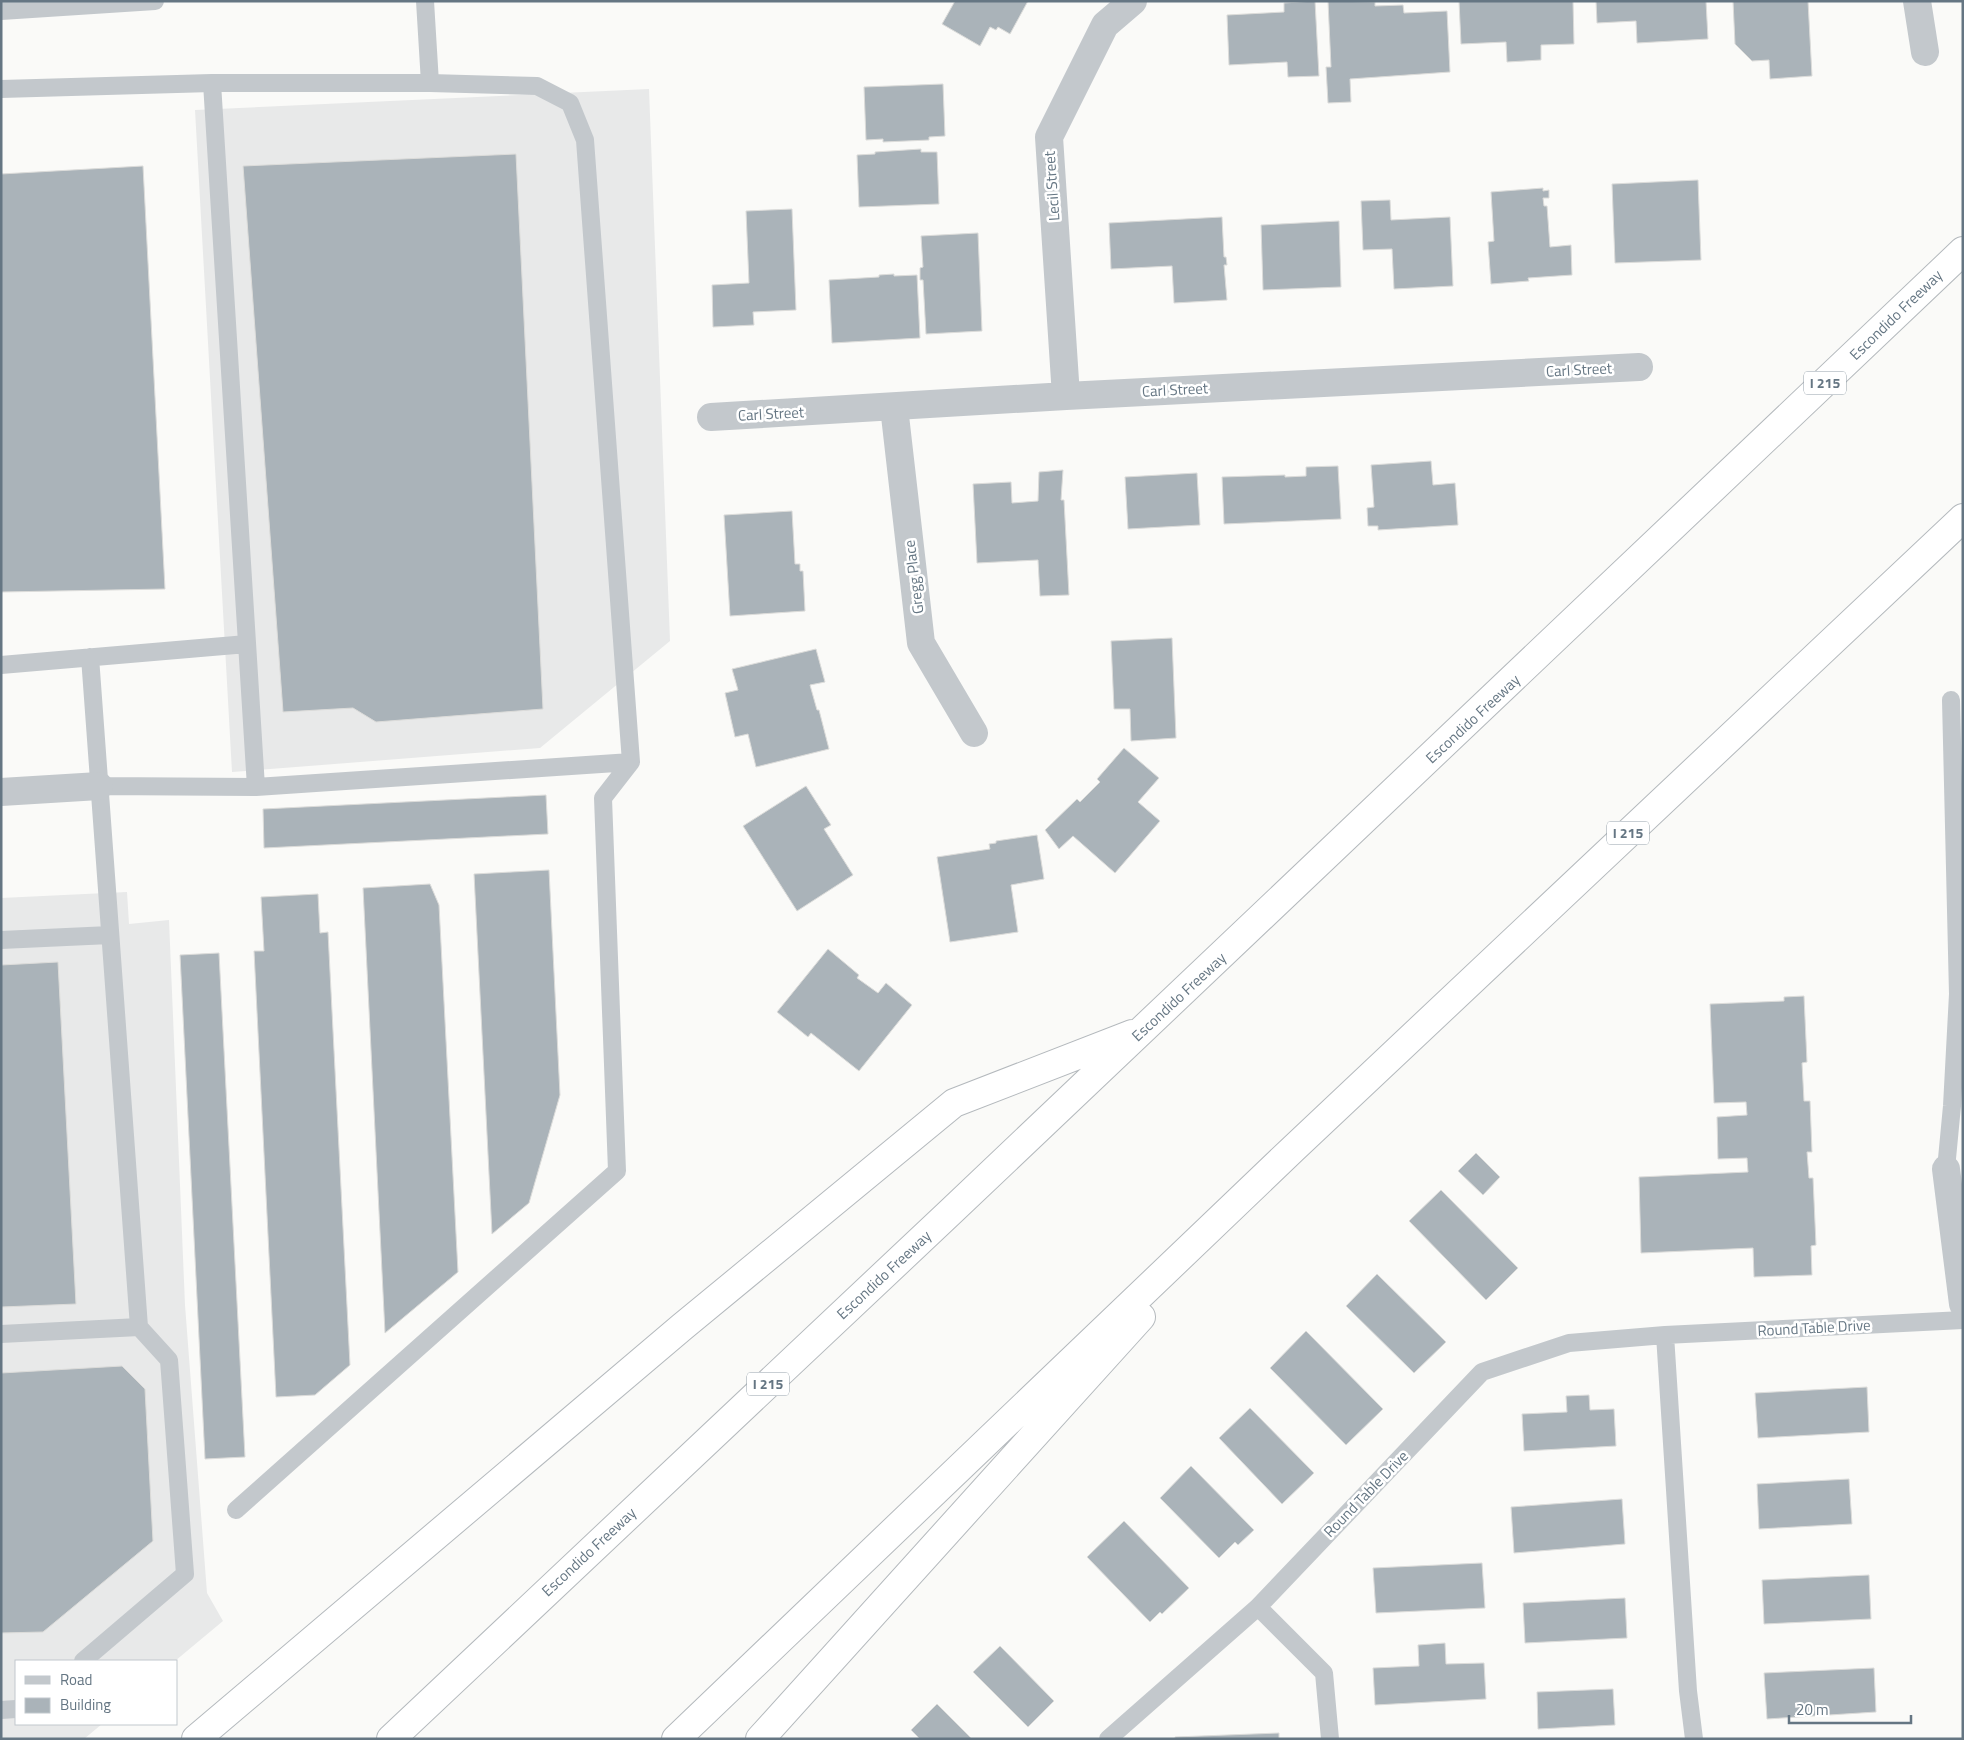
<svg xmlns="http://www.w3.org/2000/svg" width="1964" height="1740" font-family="'Titillium Web',sans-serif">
	<rect width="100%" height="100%" fill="#fafaf8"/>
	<path fill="#e8e9e9" d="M 649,89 L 670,641 L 540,748 L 232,772 L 195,110 Z
		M 127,892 L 129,924 L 169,920 L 185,1305 L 207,1593 L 223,1621 L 175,1661 L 16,1661 L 16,1724 L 102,1724 L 84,1739 L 1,1739 L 1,898 Z"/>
	<path fill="#aab3b9" stroke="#dcdcda" d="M 955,1 L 1028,1 L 1010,34 L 998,27 L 996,30 L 990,27 L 980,46 L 942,24 Z
		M 1315,1 L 1319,76 L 1288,77 L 1287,62 L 1229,65 L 1227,15 L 1284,12 L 1284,3 Z
		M 1328,1 L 1375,2 L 1375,6 L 1403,5 L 1404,13 L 1447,11 L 1450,72 L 1350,79 L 1351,102 L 1328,103 L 1326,67 L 1331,67 Z
		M 1459,1 L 1573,1 L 1574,44 L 1541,45 L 1541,60 L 1507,62 L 1506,42 L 1461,44 Z
		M 1596,1 L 1706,1 L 1708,39 L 1637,43 L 1636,21 L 1597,23 Z
		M 1733,1 L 1808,1 L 1812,76 L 1770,79 L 1769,60 L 1752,61 L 1735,44 Z
		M 943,84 L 945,136 L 929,137 L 929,140 L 883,142 L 883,139 L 866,140 L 864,87 Z
		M 921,149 L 921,152 L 937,152 L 939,204 L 859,207 L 857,155 L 875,154 L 875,152 Z
		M 516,154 L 543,709 L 376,722 L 353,708 L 283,712 L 243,166 Z
		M 143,166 L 165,589 L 1,592 L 1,174 Z
		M 1698,180 L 1701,260 L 1615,263 L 1612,184 Z
		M 1543,188 L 1543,191 L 1549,190 L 1549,198 L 1543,198 L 1544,206 L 1547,206 L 1550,247 L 1571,245 L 1572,275 L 1528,278 L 1529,281 L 1491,284 L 1488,242 L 1494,241 L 1491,192 Z
		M 1390,200 L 1391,220 L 1450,217 L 1453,286 L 1394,289 L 1392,249 L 1363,250 L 1361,201 Z
		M 792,209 L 796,310 L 753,312 L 754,325 L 713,327 L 712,285 L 749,283 L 746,211 Z
		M 1222,217 L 1224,257 L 1226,257 L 1227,265 L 1224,265 L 1227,300 L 1174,303 L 1172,266 L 1111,269 L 1109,223 Z
		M 1339,221 L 1341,287 L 1263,290 L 1261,225 Z
		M 978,233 L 982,331 L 926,334 L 923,280 L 920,280 L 920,268 L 923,267 L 921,236 Z
		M 894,274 L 894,276 L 917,275 L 920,338 L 832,343 L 829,280 L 879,277 L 879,275 Z
		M 1431,461 L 1433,485 L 1455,483 L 1458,525 L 1378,530 L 1378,526 L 1368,526 L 1367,508 L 1374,507 L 1371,465 Z
		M 1338,466 L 1341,519 L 1224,524 L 1222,477 L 1285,475 L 1285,477 L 1306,476 L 1306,467 Z
		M 1063,470 L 1061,500 L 1064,500 L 1069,595 L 1040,596 L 1038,560 L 977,563 L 973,484 L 1011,482 L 1012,503 L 1038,501 L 1039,472 Z
		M 1197,473 L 1200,525 L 1128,529 L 1125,477 Z
		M 792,511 L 795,564 L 800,564 L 800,571 L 803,571 L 805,611 L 730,616 L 724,515 Z
		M 1172,638 L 1176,738 L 1131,741 L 1130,709 L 1114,709 L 1111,641 Z
		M 816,649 L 825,682 L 810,685 L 817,710 L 819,710 L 829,749 L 756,767 L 748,734 L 735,737 L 725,693 L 738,690 L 732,669 Z
		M 1124,748 L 1159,778 L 1138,802 L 1160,821 L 1115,873 L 1073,836 L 1059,849 L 1045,830 L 1077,799 L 1080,802 L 1100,782 L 1097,779 Z
		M 806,786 L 831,825 L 824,829 L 853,875 L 797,911 L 743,826 Z
		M 546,795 L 548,834 L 264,848 L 263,809 Z
		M 1037,835 L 1044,879 L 1011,885 L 1018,932 L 950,942 L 937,857 L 990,849 L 989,844 L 996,843 L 996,841 Z
		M 549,870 L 560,1095 L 529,1203 L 492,1234 L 474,874 Z
		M 430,884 L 439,905 L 458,1272 L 385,1333 L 363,888 Z
		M 318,894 L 320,933 L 328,932 L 350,1365 L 315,1395 L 276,1397 L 254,951 L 264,951 L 261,897 Z
		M 828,949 L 859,975 L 857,978 L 878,993 L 886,983 L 912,1005 L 859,1071 L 811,1033 L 808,1037 L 777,1012 Z
		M 219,953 L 245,1457 L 205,1459 L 180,955 Z
		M 58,962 L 76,1304 L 1,1307 L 1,965 Z
		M 1804,996 L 1807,1062 L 1802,1063 L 1804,1101 L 1810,1101 L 1812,1152 L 1807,1152 L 1809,1178 L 1813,1178 L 1816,1245 L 1811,1246 L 1812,1275 L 1754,1277 L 1753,1248 L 1641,1253 L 1639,1177 L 1748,1172 L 1747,1158 L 1718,1159 L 1717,1117 L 1747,1115 L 1746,1102 L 1714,1103 L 1710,1004 L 1784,1001 L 1784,997 Z
		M 1476,1153 L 1500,1177 L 1483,1195 L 1458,1171 Z
		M 1441,1190 L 1518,1268 L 1486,1300 L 1409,1221 Z
		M 1377,1274 L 1446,1342 L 1414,1373 L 1346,1306 Z
		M 1306,1331 L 1383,1409 L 1346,1445 L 1270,1368 Z
		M 122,1366 L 145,1389 L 153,1541 L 43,1632 L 1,1633 L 1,1373 Z
		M 1867,1387 L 1869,1432 L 1758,1438 L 1755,1393 Z
		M 1589,1395 L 1590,1410 L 1614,1409 L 1616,1446 L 1524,1451 L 1522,1414 L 1567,1412 L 1566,1396 Z
		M 1250,1408 L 1314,1473 L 1282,1504 L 1219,1438 Z
		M 1191,1466 L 1254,1530 L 1238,1545 L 1235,1542 L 1219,1558 L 1160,1498 Z
		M 1849,1479 L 1852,1524 L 1759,1529 L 1757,1484 Z
		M 1622,1499 L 1625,1544 L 1514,1553 L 1511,1507 Z
		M 1124,1521 L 1189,1588 L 1162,1614 L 1160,1612 L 1150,1622 L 1087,1557 Z
		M 1482,1563 L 1485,1608 L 1376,1613 L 1373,1568 Z
		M 1869,1575 L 1871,1619 L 1764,1624 L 1762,1580 Z
		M 1625,1598 L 1627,1638 L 1525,1643 L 1523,1603 Z
		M 1445,1643 L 1446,1664 L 1484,1663 L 1486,1699 L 1375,1705 L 1373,1668 L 1419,1666 L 1418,1645 Z
		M 1000,1646 L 1054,1701 L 1028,1727 L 973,1672 Z
		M 1874,1668 L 1876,1712 L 1767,1719 L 1764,1673 Z
		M 1613,1689 L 1615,1725 L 1538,1729 L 1537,1692 Z
		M 937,1704 L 972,1739 L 920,1739 L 911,1730 Z
		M 1279,1733 L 1279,1739 L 1175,1739 L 1175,1737 Z"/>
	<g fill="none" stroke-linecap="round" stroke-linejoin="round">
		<g stroke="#b4b9bd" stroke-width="30">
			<path id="motorway" d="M 196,1739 L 682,1327 L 954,1103 L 1132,1034
				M 391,1739 C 916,1244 1442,751 1963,251
				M 676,1739 L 1293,1149 L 1963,518
				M 760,1739 L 1141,1317"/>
		</g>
		<path stroke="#c3c8cc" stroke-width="18" d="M 1,11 L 155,1
			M 212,83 L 430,83
			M 1,89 L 212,83 L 256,787
			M 1,665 L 247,644
			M 99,786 L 256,787 L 631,762 L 585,140 L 570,103 L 537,86 L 430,83 L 425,1
			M 1,940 L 110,935
			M 1946,1169 L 1952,1106 L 1958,994 L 1951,700
			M 1,1334 L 139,1327
			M 1665,1335 L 1688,1691 L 1694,1739
			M 236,1510 L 617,1171 L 603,798 L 631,762
			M 1258,1607 L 1324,1673 L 1330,1739
			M 83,1661 L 185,1574 L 169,1360 L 139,1327 L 90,657
			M 1,1710 L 16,1709
			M 1108,1739 L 1258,1607 L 1482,1372 L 1569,1343 L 1665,1335 L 1963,1320"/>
		<path stroke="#c3c8cc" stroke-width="28" d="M 1917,1 L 1925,52
			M 1066,396 L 1049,137 L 1105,25 L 1133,1
			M 894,407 L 921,643 L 974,733
			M 711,417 L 1066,396 L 1639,367
			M 1,792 L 99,786
			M 1946,1169 L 1963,1304"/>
		<use href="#motorway" stroke="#fff" stroke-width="28"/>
	</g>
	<g text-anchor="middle" stroke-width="5" stroke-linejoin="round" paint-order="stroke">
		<g fill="#fff" stroke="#939fa8" stroke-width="1">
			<rect x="1804" y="371.5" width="42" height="23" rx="4"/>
			<rect x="1607" y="821.5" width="42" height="23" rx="4"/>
			<rect x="747" y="1372.5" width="42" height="23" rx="4"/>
		</g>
		<g font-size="14" font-weight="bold" fill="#657683">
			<text x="1825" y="388">I 215</text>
			<text x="1628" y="838">I 215</text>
			<text x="768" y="1389">I 215</text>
		</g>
		<g font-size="15" fill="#657683" stroke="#fff">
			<text transform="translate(1052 186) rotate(-94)" y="5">Lecil Street</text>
			<text transform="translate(1896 315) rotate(-44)" y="5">Escondido Freeway</text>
			<text transform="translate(1579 370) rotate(-3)" y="5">Carl Street</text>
			<text transform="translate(1175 390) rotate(-3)" y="5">Carl Street</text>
			<text transform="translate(771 414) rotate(-3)" y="5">Carl Street</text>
			<text transform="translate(914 577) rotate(-97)" y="5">Gregg Place</text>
			<text transform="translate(1473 719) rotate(-43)" y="5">Escondido Freeway</text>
			<text transform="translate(1179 997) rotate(-43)" y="5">Escondido Freeway</text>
			<text transform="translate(884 1275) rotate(-43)" y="5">Escondido Freeway</text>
			<text transform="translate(1814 1328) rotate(-3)" y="5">Round Table Drive</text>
			<text transform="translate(1366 1494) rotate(-46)" y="5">Round Table Drive</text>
			<text transform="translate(589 1552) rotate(-43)" y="5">Escondido Freeway</text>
		</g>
	</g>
	<rect width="1964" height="1740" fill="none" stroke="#657683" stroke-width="5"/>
	<rect x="15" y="1660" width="162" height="65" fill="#ffffff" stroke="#c1c8cd"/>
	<rect x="25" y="1676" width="25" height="8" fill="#c3c8cc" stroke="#c1c8cd"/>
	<text x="60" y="1685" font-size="15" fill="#657683">Road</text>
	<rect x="25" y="1698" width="25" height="15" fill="#aab3b9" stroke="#c1c8cd"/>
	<text x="60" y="1710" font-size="15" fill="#657683">Building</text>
	<path d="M1789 1715v8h122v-8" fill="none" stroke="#657683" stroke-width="2.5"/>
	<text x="1796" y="1715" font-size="15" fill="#657683" stroke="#ffffff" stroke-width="4" paint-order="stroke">20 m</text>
</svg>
